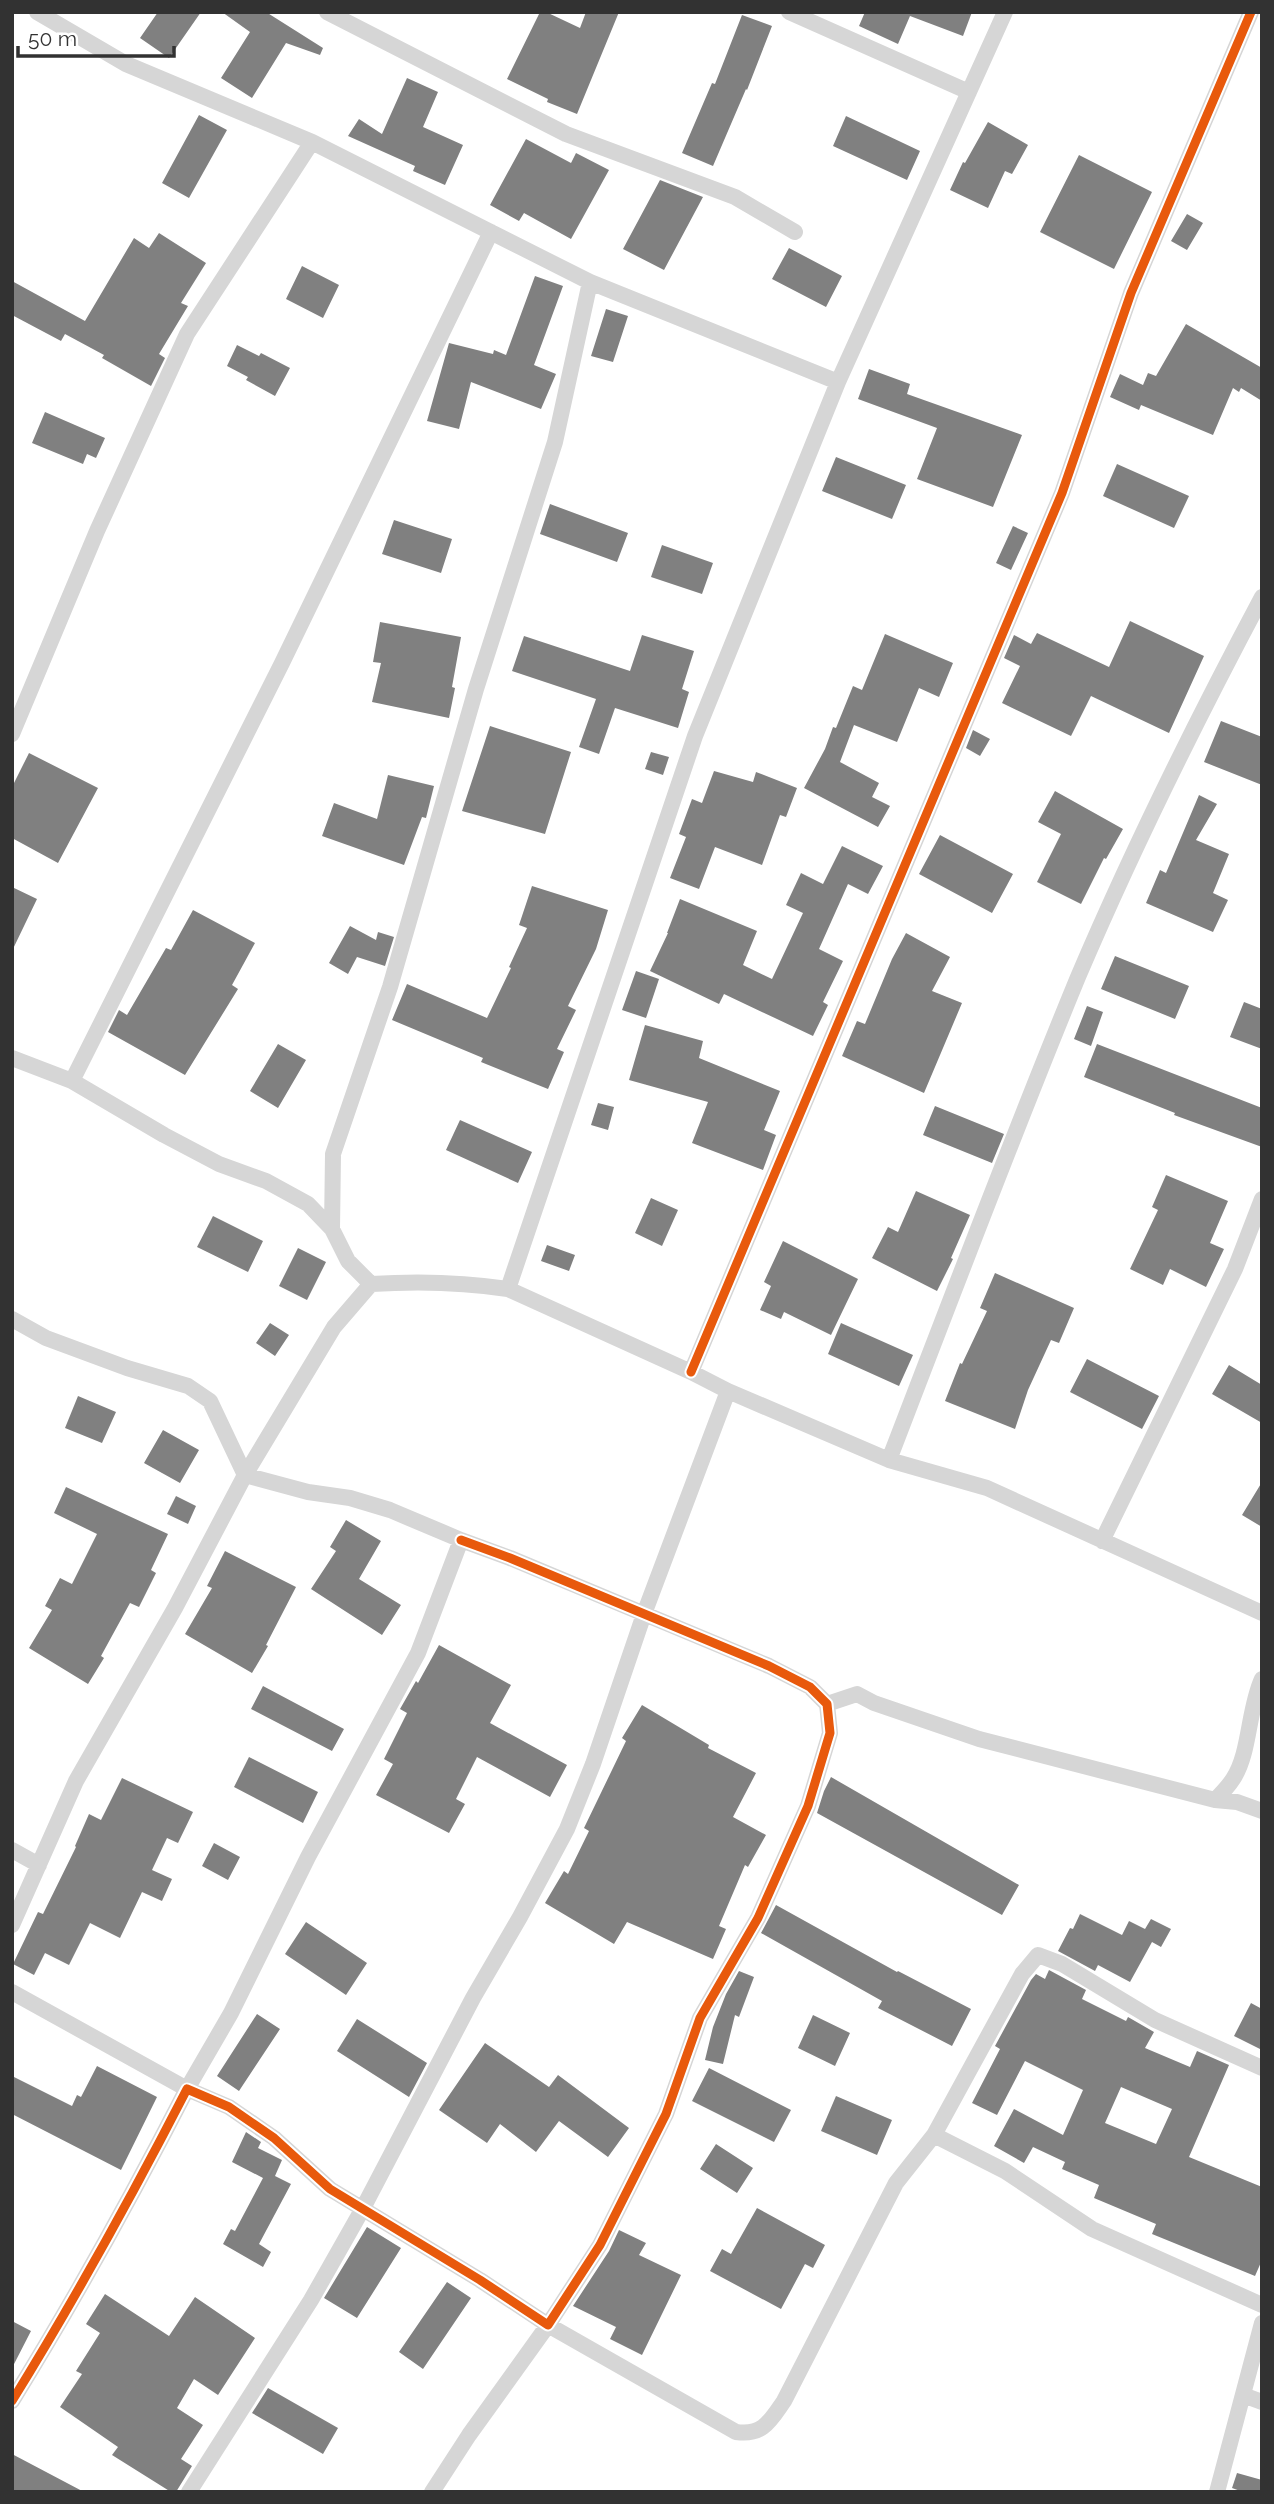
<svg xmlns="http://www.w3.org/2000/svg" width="1274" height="2504" font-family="Raleway,sans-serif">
	<rect width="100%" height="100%" fill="#fff"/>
	<path fill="#808080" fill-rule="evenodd" d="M 158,12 L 201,12 L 169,58 L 140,38 Z
		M 222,12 L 266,12 L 323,48 L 320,55 L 286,43 L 252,98 L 221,78 L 250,32 Z
		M 540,12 L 546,12 L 580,28 L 586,12 L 619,12 L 577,114 L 547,102 L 548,99 L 507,79 Z
		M 865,12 L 972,12 L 963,36 L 910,16 L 898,44 L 859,26 Z
		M 742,15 L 772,26 L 747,90 L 746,89 L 713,166 L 682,153 L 712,83 L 715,84 Z
		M 407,78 L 438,92 L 423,127 L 463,145 L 445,185 L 413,171 L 415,166 L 348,136 L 359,119 L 382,134 Z
		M 199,115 L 227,130 L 189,198 L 162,183 Z
		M 846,116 L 920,151 L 907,180 L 833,146 Z
		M 988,122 L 1028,145 L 1012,174 L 1005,171 L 988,208 L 950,190 L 963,162 L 965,163 Z
		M 526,139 L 571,163 L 576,153 L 609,170 L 571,239 L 524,213 L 519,221 L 490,205 Z
		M 1079,155 L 1152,192 L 1114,269 L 1040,232 Z
		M 660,180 L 703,197 L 664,270 L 623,249 Z
		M 1187,214 L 1203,223 L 1187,250 L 1171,241 Z
		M 159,233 L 206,263 L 181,303 L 188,306 L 159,354 L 165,358 L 151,386 L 102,358 L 104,355 L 65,334 L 61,341 L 12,315 L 12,281 L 85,321 L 134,238 L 149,248 Z
		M 789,248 L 842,276 L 826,307 L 772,279 Z
		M 302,266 L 339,285 L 323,318 L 286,299 Z
		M 535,276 L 563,286 L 534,365 L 556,374 L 541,409 L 471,382 L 459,429 L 427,421 L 449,343 L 493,354 L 494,350 L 506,355 Z
		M 606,309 L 628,316 L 613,362 L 591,356 Z
		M 1186,324 L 1262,368 L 1262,401 L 1241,388 L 1239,392 L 1233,388 L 1213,435 L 1141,405 L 1139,410 L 1110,397 L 1120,374 L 1143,385 L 1148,373 L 1156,376 Z
		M 237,345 L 259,356 L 261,353 L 290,368 L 275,396 L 246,380 L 248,377 L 227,366 Z
		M 869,369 L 910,384 L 907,394 L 1022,435 L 993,507 L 917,479 L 937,428 L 858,399 Z
		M 45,412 L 105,438 L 96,458 L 87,454 L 83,464 L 32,443 Z
		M 836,457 L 906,485 L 892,519 L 822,491 Z
		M 1117,464 L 1189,496 L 1174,528 L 1103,496 Z
		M 550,504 L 628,533 L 617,562 L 540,534 Z
		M 394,520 L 452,539 L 441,573 L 382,554 Z
		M 1013,526 L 1028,533 L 1011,570 L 996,563 Z
		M 662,545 L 713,563 L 702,594 L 651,577 Z
		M 1130,621 L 1204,656 L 1169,733 L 1091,696 L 1071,736 L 1002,703 L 1020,666 L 1004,658 L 1014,635 L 1031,644 L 1037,633 L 1109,667 Z
		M 380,622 L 461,637 L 452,687 L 455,688 L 449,718 L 372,702 L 381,663 L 373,662 Z
		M 885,634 L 953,663 L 939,697 L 919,688 L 897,742 L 854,725 L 840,762 L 879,783 L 872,797 L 890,806 L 878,827 L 804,788 L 825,749 L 833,727 L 836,728 L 853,686 L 862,690 Z
		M 642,635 L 694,651 L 682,689 L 689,692 L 678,728 L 615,708 L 599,754 L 579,747 L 596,699 L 512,671 L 524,636 L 630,671 Z
		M 1221,721 L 1262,737 L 1262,785 L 1204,762 Z
		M 490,726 L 571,752 L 545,834 L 462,811 Z
		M 973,730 L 990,739 L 980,756 L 966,748 Z
		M 651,752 L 669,757 L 663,775 L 645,769 Z
		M 29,753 L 98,788 L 58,863 L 12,838 L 12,787 Z
		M 714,771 L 753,782 L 756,772 L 797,788 L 786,817 L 780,815 L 762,865 L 715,847 L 699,889 L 670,878 L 686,837 L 679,834 L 692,799 L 702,803 Z
		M 388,775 L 434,786 L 426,818 L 422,817 L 404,865 L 322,836 L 334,803 L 377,819 Z
		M 1055,791 L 1123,829 L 1106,859 L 1104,858 L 1081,904 L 1037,882 L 1061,834 L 1038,822 Z
		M 1199,795 L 1217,804 L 1196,840 L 1229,854 L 1213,893 L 1228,900 L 1213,932 L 1146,903 L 1160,870 L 1166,873 Z
		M 940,835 L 1013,874 L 992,913 L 919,874 Z
		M 842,846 L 883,866 L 868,894 L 848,884 L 819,949 L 843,961 L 823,1002 L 828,1005 L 813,1036 L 724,994 L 719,1004 L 650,971 L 668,933 L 667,933 L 680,899 L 757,931 L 743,965 L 772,979 L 803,913 L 786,905 L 801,873 L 823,884 Z
		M 532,886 L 608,910 L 596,949 L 568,1006 L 576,1010 L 557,1049 L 564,1052 L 548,1089 L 481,1062 L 483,1058 L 392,1020 L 407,984 L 487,1018 L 511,968 L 509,967 L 527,928 L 519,925 Z
		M 12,887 L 37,899 L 12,951 Z
		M 193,910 L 255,943 L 232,985 L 238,989 L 185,1075 L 108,1032 L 119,1010 L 127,1015 L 166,948 L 171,950 Z
		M 350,926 L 376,940 L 378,932 L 394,937 L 385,966 L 357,957 L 348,974 L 329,963 Z
		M 906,933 L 950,957 L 932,991 L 962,1003 L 924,1093 L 842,1056 L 857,1021 L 865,1024 L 892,959 Z
		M 1115,956 L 1189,986 L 1175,1019 L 1101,989 Z
		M 636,971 L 659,979 L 646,1018 L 622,1010 Z
		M 1244,1002 L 1262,1009 L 1262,1049 L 1230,1037 Z
		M 1087,1006 L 1103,1012 L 1091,1046 L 1074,1039 Z
		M 645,1025 L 703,1041 L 699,1058 L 780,1091 L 764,1130 L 776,1135 L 763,1170 L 692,1143 L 708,1102 L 629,1080 Z
		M 278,1044 L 306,1060 L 278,1108 L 250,1091 Z
		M 1097,1044 L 1262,1108 L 1262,1147 L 1174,1115 L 1175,1113 L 1084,1077 Z
		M 598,1103 L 614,1107 L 608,1130 L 591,1125 Z
		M 935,1106 L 1004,1134 L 992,1163 L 923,1135 Z
		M 460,1120 L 532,1152 L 518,1183 L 446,1150 Z
		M 1166,1175 L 1228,1201 L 1210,1243 L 1224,1249 L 1206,1287 L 1170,1269 L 1163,1285 L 1130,1269 L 1158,1210 L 1152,1207 Z
		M 916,1191 L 970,1215 L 951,1258 L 953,1259 L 937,1291 L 872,1258 L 888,1227 L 898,1232 Z
		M 651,1198 L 678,1210 L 662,1246 L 635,1233 Z
		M 213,1216 L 263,1241 L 248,1272 L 197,1247 Z
		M 783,1241 L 858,1279 L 831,1335 L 784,1312 L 781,1319 L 760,1310 L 771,1286 L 764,1282 Z
		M 547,1245 L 575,1255 L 569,1271 L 541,1261 Z
		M 298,1248 L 326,1262 L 307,1300 L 279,1286 Z
		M 995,1273 L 1074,1308 L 1059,1343 L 1051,1340 L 1028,1390 L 1015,1429 L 945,1401 L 960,1363 L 962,1364 L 987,1311 L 980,1308 Z
		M 270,1323 L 289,1335 L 275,1356 L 256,1343 Z
		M 841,1323 L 913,1355 L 899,1386 L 828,1354 Z
		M 1087,1359 L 1159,1396 L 1142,1429 L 1070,1392 Z
		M 1229,1365 L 1262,1385 L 1262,1423 L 1212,1394 Z
		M 78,1396 L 116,1412 L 102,1443 L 65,1428 Z
		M 163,1430 L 199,1450 L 180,1483 L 144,1463 Z
		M 1262,1482 L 1262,1527 L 1242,1515 Z
		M 66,1487 L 168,1534 L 151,1570 L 156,1573 L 139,1607 L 130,1603 L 101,1656 L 104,1658 L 88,1684 L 29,1648 L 52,1610 L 45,1606 L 60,1578 L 72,1584 L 97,1534 L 54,1513 Z
		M 176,1496 L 196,1506 L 188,1524 L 167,1514 Z
		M 346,1520 L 381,1541 L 359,1579 L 401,1605 L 382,1635 L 311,1589 L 336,1551 L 330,1547 Z
		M 225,1551 L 296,1587 L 266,1645 L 268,1646 L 252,1673 L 185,1634 L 212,1588 L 207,1586 Z
		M 439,1645 L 511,1685 L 490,1723 L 567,1765 L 550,1797 L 477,1757 L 456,1799 L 465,1804 L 449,1833 L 376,1795 L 393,1764 L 384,1759 L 407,1713 L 400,1709 L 416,1681 L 418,1683 Z
		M 263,1686 L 344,1729 L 332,1751 L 251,1709 Z
		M 642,1705 L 709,1745 L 708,1748 L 756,1773 L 733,1817 L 766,1835 L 748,1867 L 745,1865 L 719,1926 L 726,1929 L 713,1959 L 627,1922 L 614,1944 L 545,1903 L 564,1871 L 568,1874 L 589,1831 L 584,1828 L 626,1741 L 622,1738 Z
		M 249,1757 L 318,1792 L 303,1823 L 234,1787 Z
		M 831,1777 L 1019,1885 L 1002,1915 L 817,1813 L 824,1791 Z
		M 122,1778 L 193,1812 L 178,1843 L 167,1838 L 152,1870 L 172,1879 L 162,1901 L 142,1892 L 120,1938 L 90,1923 L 69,1965 L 45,1953 L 34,1975 L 13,1964 L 38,1912 L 43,1914 L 76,1847 L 75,1846 L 89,1814 L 101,1820 Z
		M 214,1843 L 240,1857 L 228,1880 L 202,1866 Z
		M 776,1905 L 897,1972 L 898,1971 L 971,2009 L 952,2046 L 878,2008 L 882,2001 L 761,1933 Z
		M 1080,1914 L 1122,1935 L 1129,1921 L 1145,1929 L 1151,1919 L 1171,1929 L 1161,1947 L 1152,1942 L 1130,1982 L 1098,1965 L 1095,1971 L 1058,1951 L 1070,1928 L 1073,1929 Z
		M 306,1922 L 367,1963 L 346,1995 L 285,1954 Z
		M 1049,1970 L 1086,1990 L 1082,1999 L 1126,2021 L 1128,2017 L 1154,2032 L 1145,2048 L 1190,2067 L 1197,2051 L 1229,2065 L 1189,2157 L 1262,2187 L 1262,2260 L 1255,2276 L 1152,2234 L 1156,2224 L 1094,2198 L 1099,2185 L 1062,2169 L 1065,2162 L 1033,2147 L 1024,2163 L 994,2146 L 1014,2109 L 1063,2135 L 1083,2090 L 1025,2061 L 997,2115 L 972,2103 L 1000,2049 L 995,2046 L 1031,1980 L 1036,1974 L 1045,1979 ZM 1121,2087 L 1172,2109 L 1156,2144 L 1105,2123 Z
		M 739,1971 L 754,1977 L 739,2017 L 735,2015 L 723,2064 L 705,2060 L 713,2027 L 726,1994 Z
		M 1251,2003 L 1262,2009 L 1262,2050 L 1234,2036 Z
		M 257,2014 L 280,2029 L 239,2091 L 217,2076 Z
		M 813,2015 L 850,2033 L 835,2066 L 798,2048 Z
		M 357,2019 L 427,2063 L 409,2097 L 337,2051 Z
		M 485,2043 L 549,2087 L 558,2075 L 629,2128 L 608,2157 L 559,2121 L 536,2152 L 500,2124 L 487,2143 L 439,2110 Z
		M 97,2066 L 157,2097 L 121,2170 L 12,2114 L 12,2076 L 72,2106 L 77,2095 L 81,2097 Z
		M 709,2068 L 791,2110 L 774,2142 L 692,2101 Z
		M 836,2096 L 892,2120 L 877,2155 L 821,2131 Z
		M 246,2132 L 261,2142 L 258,2148 L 282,2160 L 275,2176 L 291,2184 L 259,2244 L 271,2252 L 263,2267 L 223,2244 L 231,2229 L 235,2231 L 263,2178 L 232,2162 Z
		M 716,2144 L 753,2168 L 737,2193 L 700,2169 Z
		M 757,2208 L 825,2245 L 813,2268 L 805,2264 L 781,2309 L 710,2271 L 722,2249 L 731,2254 Z
		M 367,2227 L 401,2248 L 357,2318 L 324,2298 Z
		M 619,2230 L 646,2243 L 639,2255 L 681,2275 L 642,2355 L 610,2339 L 616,2327 L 573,2306 L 609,2251 Z
		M 447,2282 L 471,2298 L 423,2369 L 399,2352 Z
		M 105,2294 L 169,2336 L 195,2297 L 255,2338 L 218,2395 L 194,2379 L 177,2408 L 203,2425 L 181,2459 L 192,2466 L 176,2492 L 171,2492 L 112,2455 L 118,2447 L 60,2407 L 82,2374 L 76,2371 L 100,2333 L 86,2324 Z
		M 12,2321 L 31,2331 L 12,2368 Z
		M 268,2388 L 338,2428 L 323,2454 L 252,2413 Z
		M 12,2454 L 84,2492 L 12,2492 Z
		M 1237,2473 L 1262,2480 L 1262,2492 L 1243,2492 L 1232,2488 Z"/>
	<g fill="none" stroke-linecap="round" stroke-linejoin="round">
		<path stroke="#d6d6d6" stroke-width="16" d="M 37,12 L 126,64 L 312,142 L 590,282 L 838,382
			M 327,12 L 566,134 L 735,197 L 795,232
			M 789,12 L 969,92
			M 12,734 L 97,531 L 187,334 L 312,142
			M 12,1058 L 72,1081 L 164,1135 L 219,1164 L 266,1181 L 308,1204 L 332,1229 L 348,1261 L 371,1284 L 334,1327 L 245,1475 L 175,1608 L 76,1781 L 12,1925
			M 72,1081 L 282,663 L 491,232
			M 332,1229 L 333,1154 L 390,987 L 476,689 L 555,442 L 590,282
			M 371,1284 C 416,1281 462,1282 508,1289 L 691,1372 L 728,1391 L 889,1460 L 987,1488 L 1262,1613
			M 508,1289 L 695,736 L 838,382 L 1005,12
			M 12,1319 L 46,1338 L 127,1368 L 188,1386 L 210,1401 L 245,1475 L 308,1492 L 350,1498 L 390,1510 L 461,1540 L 418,1653 L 308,1857 L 231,2013 L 187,2089 L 12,1992
			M 691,1372 L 1062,493 L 1131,293 L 1251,12
			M 889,1460 C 951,1299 1012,1137 1078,977 C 1133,848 1196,721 1262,597
			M 1102,1541 L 1235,1269 L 1262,1199
			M 827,1704 L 857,1694 L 874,1703 L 979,1739 L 1215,1800 L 1237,1802 L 1262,1811
			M 1215,1800 C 1221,1794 1228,1787 1233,1779 C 1250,1754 1248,1709 1262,1679
			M 12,1850 L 39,1865
			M 934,2135 L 1005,2171 L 1092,2229 L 1262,2305
			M 1243,2395 L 1262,2402
			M 12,2401 C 75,2299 132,2196 187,2089 L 229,2107 L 274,2138 L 330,2189 L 480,2280 L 548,2325 L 600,2245 L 666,2114 L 700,2018 L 758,1918 L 808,1806 L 830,1733 L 827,1704 L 810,1687 L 769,1666 L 510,1558 L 461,1540
			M 189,2492 L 311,2300 L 362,2210 L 473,1998 L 520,1917 L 567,1829 L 593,1764 L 644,1614 L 728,1391
			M 432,2492 L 469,2435 L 548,2325 L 736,2432 C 763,2436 770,2421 784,2401 L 896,2183 L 934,2135 L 1022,1974 L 1038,1955 L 1062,1964 L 1155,2020 L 1262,2068
			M 1217,2492 L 1262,2323"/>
		<g stroke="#fff" stroke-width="13">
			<path id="cycleway" d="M 691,1372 L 1062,493 L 1131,293 L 1251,12
				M 12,2401 C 75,2299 132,2196 187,2089 L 229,2107 L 274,2138 L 330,2189 L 480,2280 L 548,2325 L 600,2245 L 666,2114 L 700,2018 L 758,1918 L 808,1806 L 830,1733 L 827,1704 L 810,1687 L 769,1666 L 510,1558 L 461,1540"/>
		</g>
		<use href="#cycleway" stroke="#e8590c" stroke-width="9"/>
	</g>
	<rect width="1274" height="2504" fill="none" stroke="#323232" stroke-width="28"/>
	<path d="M18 46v10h156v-10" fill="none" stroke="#323232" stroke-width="3.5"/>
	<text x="28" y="46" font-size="21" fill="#323232" stroke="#ffffff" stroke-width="5" paint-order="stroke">50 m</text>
</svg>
